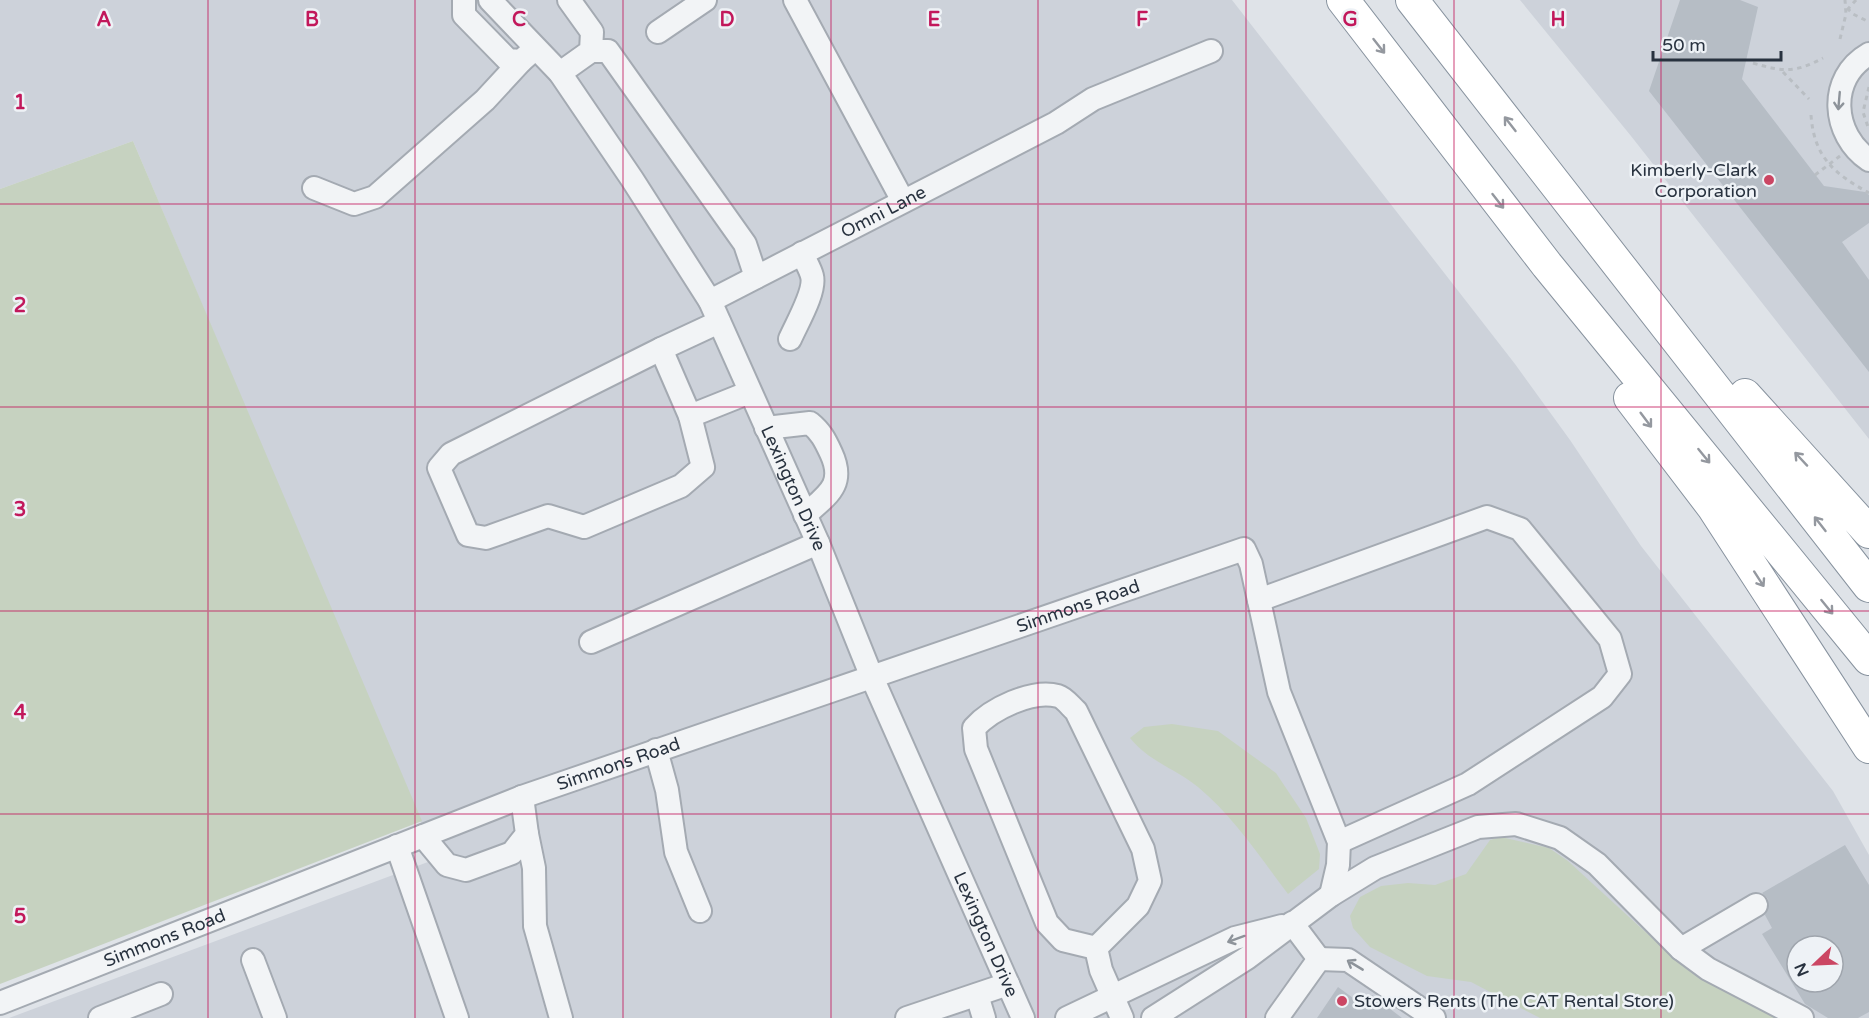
<svg xmlns="http://www.w3.org/2000/svg" width="1869" height="1018" font-family="'Varela Round',sans-serif">
	<rect width="100%" height="100%" fill="#dfe3e8"/>
	<path fill="#cdd2da" fill-rule="evenodd" d="M 0,0 L 1232,0 L 1515,364 L 1570,440 L 1641,546 L 1833,791 L 1869,855 L 1869,1018 L 9,1018 L 436,859 L 133,141 L 0,189 ZM 1797,946 L 1833,946 L 1833,982 L 1797,982 Z
		M 1520,0 L 1869,0 L 1869,439 L 1631,136 Z"/>
	<path fill="#c6d2c0" d="M 133,141 L 422,821 L 0,984 L 0,189 Z
		M 1172,724 L 1218,731 L 1276,773 L 1306,818 L 1320,854 L 1319,869 L 1288,894 C 1260,857 1234,817 1198,787 C 1176,769 1148,761 1130,738 L 1144,727 Z
		M 1501,837 L 1549,848 L 1568,861 L 1677,961 L 1782,1018 L 1540,1018 L 1471,982 L 1427,976 L 1370,947 L 1353,928 L 1350,916 L 1360,897 L 1381,886 L 1408,883 L 1435,885 L 1466,874 L 1490,840 Z"/>
	<path fill="#b6bdc5" fill-rule="evenodd" d="M 1680,0 L 1740,0 L 1758,7 L 1742,79 L 1824,186 L 1865,192 L 1869,195 L 1869,223 L 1842,242 L 1869,280 L 1869,372 L 1649,91 Z
		M 1845,845 L 1869,885 L 1869,1012 L 1858,1018 L 1828,1018 L 1805,1004 L 1762,934 L 1772,928 L 1765,915 L 1769,905 L 1768,899 L 1762,893 ZM 1797,946 L 1833,946 L 1833,982 L 1797,982 Z
		M 1338,987 L 1364,1006 L 1372,995 L 1402,1018 L 1317,1018 Z"/>
	<g fill="none" stroke-linecap="round" stroke-linejoin="round">
		<g stroke="#a4aab2" stroke-width="26">
			<g id="minor">
				<path d="M 464,0 L 464,15 L 508,60 L 521,61 L 530,53"/>
				<path id="s1" d="M 490,0 L 560,73 L 632,179 L 710,301 L 818,543 L 871,675 L 1023,1018"/>
				<path d="M 795,0 L 903,201"/>
				<path d="M 658,32 L 705,0"/>
				<path d="M 591,51 L 608,51 L 745,244 L 756,277"/>
				<path d="M 1869,54 C 1827,78 1832,135 1869,160"/>
				<path d="M 560,73 L 591,51 L 592,32 L 569,0"/>
				<path d="M 314,188 L 354,204 L 375,197 L 485,100 L 521,61"/>
				<path id="s2" d="M 710,301 L 1056,123 L 1093,99 L 1211,51"/>
				<path d="M 719,322 L 661,349 L 690,416 L 750,392"/>
				<path d="M 790,339 C 797,323 816,291 812,276 C 810,268 805,261 802,253"/>
				<path d="M 661,349 L 451,454 L 439,468 L 468,535 L 486,538 L 548,516 L 584,527 L 681,486 L 703,467 L 690,416"/>
				<path d="M 766,428 L 810,423 C 821,432 825,440 831,453 C 846,485 827,495 805,515"/>
				<path d="M 1259,600 L 1487,517 L 1520,529 L 1610,639 L 1620,674 L 1602,697 L 1468,784 L 1339,842"/>
				<path d="M 591,642 L 818,543"/>
				<path d="M 656,750 L 667,790 L 676,852 L 700,911"/>
				<path d="M 527,834 L 534,868 L 535,926 L 561,1018"/>
				<path d="M 423,836 L 447,865 L 466,870 L 512,853 L 527,834 L 522,797"/>
				<path d="M 397,846 L 457,1018"/>
				<path d="M 1292,923 L 1319,959"/>
				<path d="M 1096,948 L 1063,940 L 1047,923 L 976,749 L 974,728 C 991,709 1032,689 1058,696 C 1065,698 1071,707 1076,711 L 1143,849 L 1150,881 L 1138,906 L 1096,948 L 1101,970 L 1122,1018"/>
				<path d="M 1681,949 L 1756,905"/>
				<path d="M 1319,959 L 1348,960 L 1434,1018"/>
				<path d="M 253,960 L 275,1018"/>
				<path d="M 977,995 L 984,1018"/>
				<path id="s3" d="M 0,1003 L 522,797 L 1244,549 L 1251,564 L 1279,692 L 1339,842 L 1338,865 L 1331,895"/>
				<path d="M 100,1018 L 161,994"/>
				<path d="M 907,1018 L 1008,984"/>
				<path d="M 1067,1018 L 1235,938 L 1282,926"/>
				<path d="M 1153,1018 L 1247,958 L 1331,895 L 1375,868 L 1478,827 L 1516,824 L 1560,838 L 1597,864 L 1681,949 L 1708,969 L 1802,1018"/>
				<path d="M 1277,1018 L 1319,959"/>
			</g>
		</g>
		<g stroke="#87929e" stroke-width="34">
			<path id="highway" d="M 1343,0 L 1547,265 L 1869,659
				M 1412,0 L 1869,586
				M 1745,395 L 1869,532
				M 1630,398 L 1713,507 L 1869,747"/>
		</g>
		<path stroke="#b9bec3" stroke-width="3" stroke-dasharray="4.5 4.5" stroke-linecap="butt" d="M 1847,8 L 1853,14 L 1869,22
			M 1847,10 L 1856,0
			M 1840,39 L 1846,14 L 1845,0
			M 1753,63 C 1783,72 1795,73 1823,58
			M 1783,72 L 1809,99
			M 1869,87 L 1863,112 L 1869,130
			M 1811,115 C 1814,158 1835,174 1869,193
			M 1815,175 L 1840,156"/>
		<use href="#minor" stroke="#f2f4f6" stroke-width="22"/>
		<use href="#highway" stroke="#fff" stroke-width="32"/>
	</g>
	<defs><path id="oneway-shaft" d="M-6 0H5M1.5-3L5.5 0L1.5 3" fill="none" stroke-width="1.6" stroke-linecap="round" stroke-linejoin="round" transform="scale(1.5)"/></defs>
	<g stroke="#94989f">
		<use href="#oneway-shaft" transform="translate(1379 46) rotate(52)"/>
		<use href="#oneway-shaft" transform="translate(1510 124) rotate(-128)"/>
		<use href="#oneway-shaft" transform="translate(1498 201) rotate(52)"/>
		<use href="#oneway-shaft" transform="translate(1646 420) rotate(53)"/>
		<use href="#oneway-shaft" transform="translate(1704 456) rotate(51)"/>
		<use href="#oneway-shaft" transform="translate(1801 459) rotate(-133)"/>
		<use href="#oneway-shaft" transform="translate(1820 524) rotate(-128)"/>
		<use href="#oneway-shaft" transform="translate(1759 579) rotate(57)"/>
		<use href="#oneway-shaft" transform="translate(1827 607) rotate(51)"/>
	</g>
	<g stroke="#8d939a">
		<use href="#oneway-shaft" transform="translate(1839 101) rotate(95)"/>
		<use href="#oneway-shaft" transform="translate(1236 939) rotate(160)"/>
		<use href="#oneway-shaft" transform="translate(1355 965) rotate(-149)"/>
	</g>
	<path fill="none" stroke="#c2185b" stroke-width="1.5" stroke-opacity="0.55" d="M 208,0 L 208,1018M 415,0 L 415,1018M 623,0 L 623,1018M 831,0 L 831,1018M 1038,0 L 1038,1018M 1246,0 L 1246,1018M 1454,0 L 1454,1018M 1661,0 L 1661,1018M 0,204 L 1869,204M 0,407 L 1869,407M 0,611 L 1869,611M 0,814 L 1869,814"/>
	<g fill="#cb4663" stroke="#eef2f6" stroke-width="2">
		<circle cx="1769" cy="180" r="6"/>
		<circle cx="1342" cy="1001" r="6"/>
	</g>
	<g text-anchor="middle" stroke-width="5" stroke-linejoin="round" paint-order="stroke">
		<g font-size="18" fill="#28323f" stroke="#eef2f6" text-anchor="end">
			<text x="1757" y="176">Kimberly-Clark<tspan x="1757" dy="21">Corporation</tspan></text>
			<text x="1354" y="1007" text-anchor="start">Stowers Rents (The CAT Rental Store)</text>
		</g>
		<g font-size="18" fill="#28323f" stroke="#eef2f6">
			<text dy="6" stroke="none"><textPath href="#s2" startOffset="195">Omni Lane</textPath></text>
			<text dy="6" stroke="none"><textPath href="#s1" startOffset="579">Lexington Drive</textPath></text>
			<text dy="6" stroke="none"><textPath href="#s3" startOffset="1149">Simmons Road</textPath></text>
			<text dy="6" stroke="none"><textPath href="#s3" startOffset="663">Simmons Road</textPath></text>
			<text dy="6" stroke="none"><textPath href="#s1" startOffset="1065">Lexington Drive</textPath></text>
			<text dy="6" stroke="none"><textPath href="#s3" startOffset="177">Simmons Road</textPath></text>
		</g>
	</g>
	<g font-size="20" text-anchor="middle" font-weight="bold" fill="#c2185b" stroke="#eef2f6" stroke-width="5" stroke-linejoin="round" paint-order="stroke">
		<text x="104" y="26">A</text>
		<text x="312" y="26">B</text>
		<text x="519" y="26">C</text>
		<text x="727" y="26">D</text>
		<text x="934" y="26">E</text>
		<text x="1142" y="26">F</text>
		<text x="1350" y="26">G</text>
		<text x="1558" y="26">H</text>
		<text x="20" y="109">1</text>
		<text x="20" y="312">2</text>
		<text x="20" y="516">3</text>
		<text x="20" y="719">4</text>
		<text x="20" y="923">5</text>
	</g>
	<g transform="translate(1815 964) rotate(247)"><circle r="28" fill="#eef2f6" stroke="#9fa5ad" stroke-width="1.5"/>
	<path d="M0-4.5L10 22L0 15L-10 22Z" fill="#cb4663"/>
	<text y="-9" font-size="16" font-weight="bold" text-anchor="middle" fill="#28323f">N</text>
	</g>
	<path d="M1653 51v9h128v-9" fill="none" stroke="#28323f" stroke-width="3"/>
	<text x="1662" y="51" font-size="18" fill="#28323f" stroke="#eef2f6" stroke-width="4.5" paint-order="stroke">50 m</text>
</svg>
